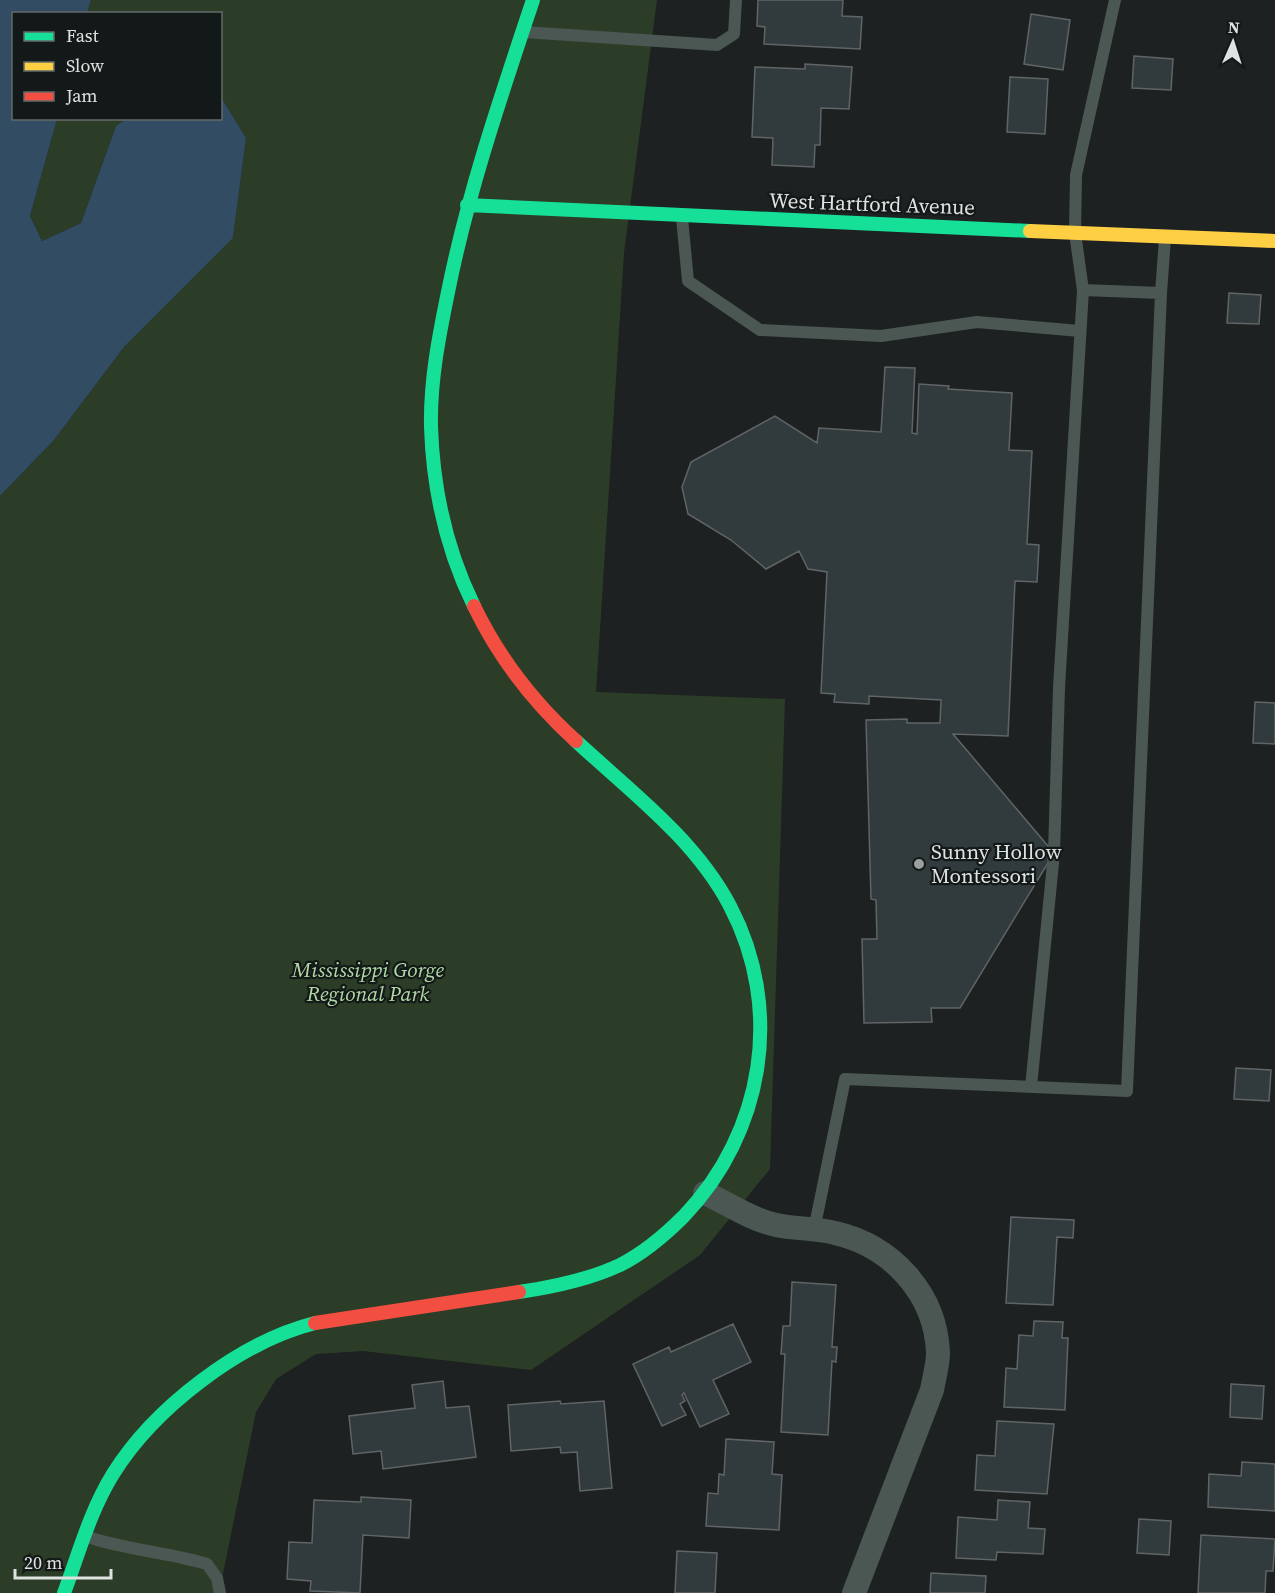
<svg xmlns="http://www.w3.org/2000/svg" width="1275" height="1593" font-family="'Source Serif 4',serif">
	<rect width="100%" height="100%" fill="#1d2121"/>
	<path fill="#2c3d27" d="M 91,0 L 657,0 L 624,253 L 596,692 L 785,699 L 770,1169 L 700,1255 L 531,1370 L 363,1351 L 316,1354 L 276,1379 L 256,1412 L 219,1593 L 0,1593 L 0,496 L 54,440 L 124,347 L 233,238 L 246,138 L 221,97 L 220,14 L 87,13 Z
		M 57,119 L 126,119 L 116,126 L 81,223 L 42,241 L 30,216 Z"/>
	<path fill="#314c63" d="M 0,0 L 91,0 L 87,13 L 14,14 L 14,118 L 57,119 L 30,216 L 42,241 L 81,223 L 116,126 L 126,119 L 220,118 L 221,97 L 246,138 L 233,238 L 124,347 L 54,440 L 0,496 Z"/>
	<path fill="#313b3e" stroke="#606464" stroke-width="1.5" d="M 758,0 L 843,0 L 842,16 L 862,17 L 860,49 L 764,44 L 765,27 L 757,26 Z
		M 1031,14 L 1070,20 L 1063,70 L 1024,64 Z
		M 1134,56 L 1173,59 L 1171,90 L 1132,88 Z
		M 805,64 L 852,67 L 849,109 L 821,108 L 820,145 L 815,145 L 814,167 L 772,165 L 773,138 L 752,137 L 755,67 L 805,69 Z
		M 1010,77 L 1048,79 L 1045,134 L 1007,132 Z
		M 1229,293 L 1261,295 L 1259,324 L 1227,323 Z
		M 885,367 L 915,368 L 912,433 L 917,434 L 919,384 L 949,386 L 948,389 L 1012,393 L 1009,450 L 1032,451 L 1027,544 L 1039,545 L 1037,582 L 1015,581 L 1008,736 L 953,734 L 1054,853 L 960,1008 L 931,1008 L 932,1022 L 864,1023 L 862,939 L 877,939 L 876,900 L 871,899 L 866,720 L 907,719 L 907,723 L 940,723 L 941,700 L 869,696 L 869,704 L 834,702 L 835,694 L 821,693 L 827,572 L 808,569 L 799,551 L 766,569 L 731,540 L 688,514 L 682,487 L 691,462 L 775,416 L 817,443 L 819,428 L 881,432 Z
		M 1255,702 L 1275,703 L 1275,744 L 1253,743 Z
		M 1236,1068 L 1271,1070 L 1269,1101 L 1234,1099 Z
		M 1011,1217 L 1074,1220 L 1073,1238 L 1057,1237 L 1053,1305 L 1006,1303 Z
		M 792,1282 L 836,1285 L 832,1347 L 837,1347 L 836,1362 L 832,1361 L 828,1435 L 781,1432 L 785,1354 L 781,1354 L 783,1326 L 790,1326 Z
		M 1034,1321 L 1063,1322 L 1062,1338 L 1068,1338 L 1065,1410 L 1004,1407 L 1006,1368 L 1017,1369 L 1019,1335 L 1033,1336 Z
		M 733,1324 L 751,1362 L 713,1380 L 729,1414 L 700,1427 L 684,1393 L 682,1395 L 685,1401 L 680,1404 L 686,1415 L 662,1426 L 633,1364 L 669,1347 L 671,1352 Z
		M 443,1381 L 446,1408 L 469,1406 L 476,1457 L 383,1469 L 381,1451 L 353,1454 L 349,1416 L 415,1408 L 412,1385 Z
		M 1231,1384 L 1264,1386 L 1262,1419 L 1230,1417 Z
		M 560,1401 L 561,1404 L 604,1401 L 612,1488 L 580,1491 L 577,1452 L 561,1453 L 560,1447 L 511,1451 L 508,1405 Z
		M 997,1421 L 1054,1424 L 1047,1494 L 975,1490 L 977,1455 L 995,1456 Z
		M 726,1439 L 774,1442 L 772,1474 L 782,1475 L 779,1530 L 706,1526 L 708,1493 L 718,1494 L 719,1474 L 724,1475 Z
		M 1242,1462 L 1275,1464 L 1275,1511 L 1208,1507 L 1209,1474 L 1241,1476 Z
		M 361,1497 L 411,1500 L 409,1538 L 363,1535 L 360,1593 L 310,1591 L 311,1581 L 287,1579 L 289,1542 L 312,1543 L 314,1500 L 361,1502 Z
		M 998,1500 L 1030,1502 L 1028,1528 L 1045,1529 L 1043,1554 L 997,1552 L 996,1560 L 956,1558 L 958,1517 L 997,1520 Z
		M 1139,1519 L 1171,1521 L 1169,1555 L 1137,1553 Z
		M 1201,1535 L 1275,1539 L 1273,1571 L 1266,1571 L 1265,1593 L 1198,1593 Z
		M 677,1551 L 717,1553 L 715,1593 L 675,1593 Z
		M 931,1573 L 986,1576 L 985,1593 L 930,1593 Z"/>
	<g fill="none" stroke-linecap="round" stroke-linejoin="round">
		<path stroke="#4b5752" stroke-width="12" d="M 524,32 L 717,45 L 734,34 L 736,0
			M 682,218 L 688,281 L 760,330 L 881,336 L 977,322 L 1080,331
			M 1161,293 L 1165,238
			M 1031,1087 L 1054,853 L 1059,688 L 1083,290 L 1075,233 L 1076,175 L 1115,0
			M 814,1230 L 845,1079 L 1127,1091 L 1161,293 L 1083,290
			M 85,1536 C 125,1550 167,1552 207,1564 L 217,1578 L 220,1593"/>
		<path stroke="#4b5752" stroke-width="24" d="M 705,1193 C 727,1203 752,1220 776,1225 C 795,1229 816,1228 835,1233 C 892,1246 936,1294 938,1353 C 938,1365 934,1378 932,1390 L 854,1593"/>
		<path stroke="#16e098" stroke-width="14" d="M 467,205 L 1030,231
			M 474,606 C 447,551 433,488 431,427 C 430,381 439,336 448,292 C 468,192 501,96 533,0
			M 519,1292 C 554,1287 588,1280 620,1265 C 644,1253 665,1235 684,1216 C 764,1132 784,1009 730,906 C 695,839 630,791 576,741
			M 64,1593 C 79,1553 90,1511 113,1474 C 154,1408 240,1342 315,1323"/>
		<path stroke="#ffcf43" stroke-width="14" d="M 1030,231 L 1275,241"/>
		<path stroke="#f24e42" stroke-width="14" d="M 474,606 C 499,658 533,702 576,741
			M 315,1323 L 519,1292"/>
	</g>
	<circle fill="#9a9e9e" stroke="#131918" stroke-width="2" cx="919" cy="864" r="6"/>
	<g text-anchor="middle" stroke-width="4.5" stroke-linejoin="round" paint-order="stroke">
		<g font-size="21" fill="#dee2e1" stroke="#131918">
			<text transform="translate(872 204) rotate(2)" y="7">West Hartford Avenue</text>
		</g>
		<g font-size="21" fill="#dee2e1" stroke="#131918" text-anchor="start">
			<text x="931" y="859">Sunny Hollow<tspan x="931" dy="24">Montessori</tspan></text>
		</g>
		<g font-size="21" font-style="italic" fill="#b0d9a4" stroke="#131918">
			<text x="368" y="977">Mississippi Gorge<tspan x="368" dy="24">Regional Park</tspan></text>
		</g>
	</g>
	<rect x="12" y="12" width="210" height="108" fill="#131918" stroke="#646968" stroke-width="1.5"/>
	<rect x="24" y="32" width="30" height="9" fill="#16e098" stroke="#646968" stroke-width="1.5"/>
	<text x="66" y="42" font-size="18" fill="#dee2e1">Fast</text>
	<rect x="24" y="62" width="30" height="9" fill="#ffcf43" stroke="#646968" stroke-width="1.5"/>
	<text x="66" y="72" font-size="18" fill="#dee2e1">Slow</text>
	<rect x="24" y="92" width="30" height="9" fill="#f24e42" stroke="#646968" stroke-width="1.5"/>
	<text x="66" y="102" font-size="18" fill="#dee2e1">Jam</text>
	<g transform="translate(1233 42) rotate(3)" stroke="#131918" stroke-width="4.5" paint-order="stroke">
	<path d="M0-4.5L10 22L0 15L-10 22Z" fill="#dee2e1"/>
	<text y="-9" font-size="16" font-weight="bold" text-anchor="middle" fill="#dee2e1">N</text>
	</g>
	<path d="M15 1569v9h96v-9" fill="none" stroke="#dee2e1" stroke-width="3"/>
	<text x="24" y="1569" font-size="18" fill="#dee2e1" stroke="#131918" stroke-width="4.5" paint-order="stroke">20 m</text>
</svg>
